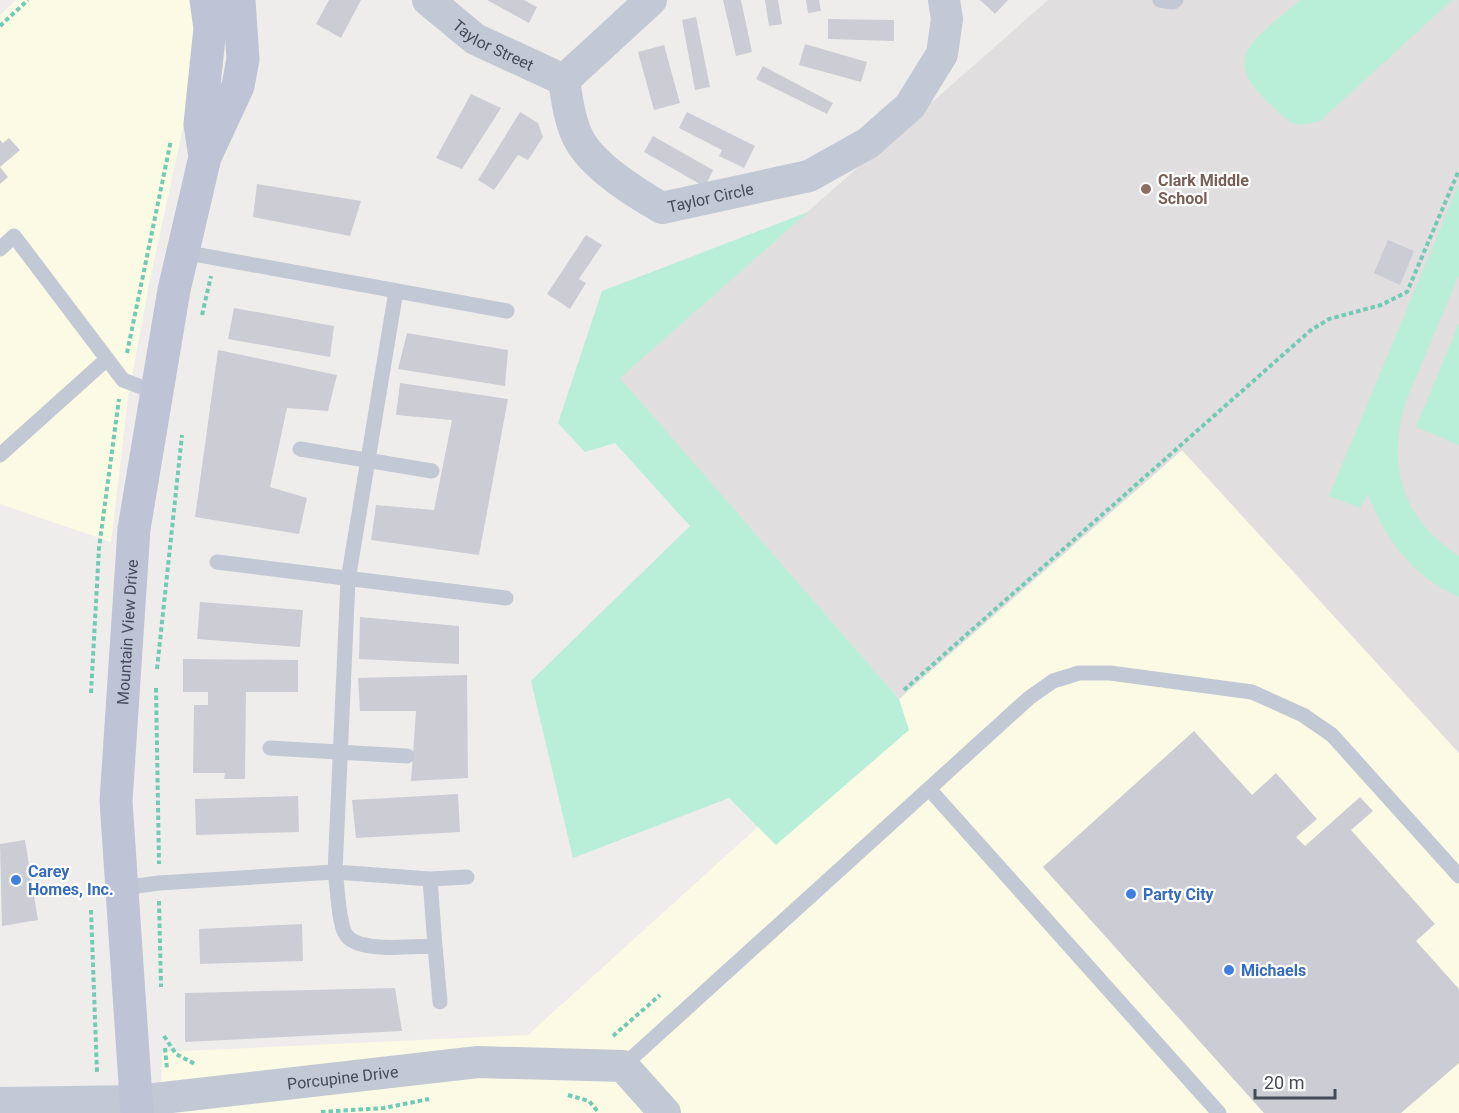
<svg xmlns="http://www.w3.org/2000/svg" width="1459" height="1113" font-family="Roboto,sans-serif">
	<rect width="100%" height="100%" fill="#efedec"/>
	<path fill="#fbfae4" d="M 16,0 L 197,0 L 190,95 L 150,279 L 128,398 L 111,542 L 0,504 L 0,15 Z
		M 1182,450 L 1459,753 L 1459,1113 L 161,1113 L 162,1052 L 528,1035 L 899,699 Z"/>
	<path fill="#e0dede" d="M 1048,0 L 1459,0 L 1459,753 L 1182,450 L 899,699 L 619,378 Z"/>
	<path fill="#b9eed9" d="M 1300,0 L 1452,0 L 1320,121 C 1311,123 1301,127 1293,123 C 1282,119 1253,88 1248,78 C 1244,70 1243,58 1247,51 C 1256,34 1286,13 1300,0 Z
		M 1459,184 L 1459,275 L 1406,401 C 1386,465 1402,519 1459,556 L 1459,597 C 1413,576 1385,540 1368,494 L 1360,508 L 1329,496 Z
		M 808,212 L 620,378 L 899,699 L 909,730 L 776,845 L 729,798 L 573,858 L 531,681 L 690,526 L 615,443 L 585,452 L 558,423 L 602,291 Z
		M 1459,323 L 1459,445 L 1416,427 Z"/>
	<path fill="#cccdd4" d="M 329,0 L 361,0 L 341,38 L 316,24 Z
		M 487,0 L 524,0 L 537,7 L 529,23 Z
		M 723,0 L 741,0 L 752,52 L 736,56 Z
		M 765,0 L 778,0 L 782,24 L 769,26 Z
		M 806,0 L 819,0 L 821,11 L 808,13 Z
		M 980,0 L 1008,0 L 995,14 Z
		M 696,17 L 710,87 L 695,90 L 682,20 Z
		M 828,19 L 894,20 L 894,41 L 828,39 Z
		M 805,44 L 867,62 L 861,82 L 799,65 Z
		M 664,45 L 680,103 L 654,110 L 638,52 Z
		M 763,66 L 833,103 L 827,114 L 756,79 Z
		M 471,94 L 501,108 L 462,169 L 436,158 Z
		M 520,112 L 538,123 L 543,137 L 528,160 L 518,155 L 494,190 L 478,180 Z
		M 687,112 L 755,146 L 744,168 L 719,156 L 722,150 L 679,128 Z
		M 653,136 L 713,170 L 705,187 L 644,152 Z
		M 9,138 L 20,150 L 0,167 L 0,140 L 3,143 Z
		M 0,167 L 8,177 L 0,184 Z
		M 257,184 L 361,201 L 350,236 L 253,217 Z
		M 586,235 L 602,245 L 579,279 L 586,283 L 570,309 L 547,294 Z
		M 1388,240 L 1414,251 L 1400,285 L 1374,273 Z
		M 234,308 L 334,326 L 330,357 L 228,339 Z
		M 407,333 L 508,350 L 505,386 L 398,369 Z
		M 218,350 L 337,375 L 328,411 L 287,408 L 270,487 L 307,498 L 299,534 L 195,517 Z
		M 400,383 L 508,399 L 479,555 L 371,540 L 376,505 L 434,510 L 452,420 L 396,415 Z
		M 200,602 L 303,610 L 300,647 L 197,639 Z
		M 360,617 L 459,626 L 459,664 L 359,659 Z
		M 183,659 L 298,660 L 298,692 L 246,692 L 245,779 L 224,779 L 225,773 L 193,773 L 194,705 L 208,705 L 208,692 L 183,692 Z
		M 467,675 L 468,778 L 411,781 L 416,711 L 360,711 L 358,678 Z
		M 1194,731 L 1252,795 L 1276,773 L 1317,819 L 1296,837 L 1305,846 L 1360,797 L 1373,811 L 1351,830 L 1435,924 L 1416,941 L 1459,989 L 1459,1063 L 1401,1113 L 1264,1113 L 1043,867 Z
		M 458,794 L 460,832 L 356,838 L 352,800 Z
		M 298,796 L 299,832 L 196,835 L 195,799 Z
		M 25,840 L 38,920 L 2,926 L 0,844 Z
		M 302,924 L 303,961 L 200,964 L 199,929 Z
		M 395,988 L 402,1031 L 185,1042 L 185,993 Z"/>
	<g fill="none" stroke-linecap="round" stroke-linejoin="round">
		<path stroke="#71cbb4" stroke-width="4" stroke-dasharray="4.5 3" stroke-linecap="butt" d="M 0,26 L 28,0
			M 202,315 L 211,276
			M 127,353 L 171,140
			M 157,669 L 182,435
			M 156,688 L 159,864
			M 904,690 L 1311,330 L 1329,319 L 1381,305 L 1407,292 L 1459,170
			M 91,693 L 99,548 L 119,399
			M 159,901 L 161,987
			M 91,910 L 97,1073
			M 164,1036 L 176,1054 L 195,1064
			M 613,1036 L 660,995
			M 165,1048 L 167,1070
			M 568,1095 L 589,1101 L 599,1113
			M 321,1112 L 384,1108 L 429,1099"/>
		<path stroke="#c2c8d4" stroke-width="15" d="M 1160,0 L 1173,2 L 1176,0
			M 0,249 L 14,236 L 123,380 L 157,393
			M 183,252 L 507,311
			M 300,449 L 432,471
			M 0,455 L 107,359
			M 217,562 L 506,598
			M 270,748 L 407,756
			M 930,790 L 1219,1113
			M 430,879 L 435,946 C 414,946 355,954 345,933 C 338,919 338,889 335,872 L 430,879 L 467,877
			M 122,888 L 159,883 L 335,872 L 348,580 L 396,291
			M 435,946 L 440,1002
			M 623,1066 L 1029,698 L 1053,681 L 1079,673 L 1110,673 L 1252,692 L 1303,715 L 1332,735 L 1459,876"/>
		<g stroke="#c2c8d4" stroke-width="32">
			<path id="s1" d="M 428,0 L 475,39 L 564,80"/>
			<path id="s2" d="M 564,80 C 567,100 570,125 581,143 C 597,169 636,193 662,208 L 809,176 L 868,143 L 910,106 L 942,54 L 947,19 L 944,0"/>
			<path d="M 564,80 L 651,0"/>
			<path id="s3" d="M 0,1103 L 137,1101 L 478,1062 L 623,1066 L 665,1113"/>
		</g>
		<g stroke="#bec4d6" stroke-width="33">
			<path d="M 205,157 L 200,124 L 210,28 L 206,0"/>
			<path id="s4" d="M 137,1113 L 116,801 L 134,529 L 174,290 L 205,157 L 238,86 L 243,59 L 239,0"/>
		</g>
	</g>
	<circle fill="#8d6e63" stroke="#fff" stroke-width="2" cx="1146" cy="189" r="6"/>
	<g fill="#3f7fe0" stroke="#fff" stroke-width="2">
		<circle cx="16" cy="880" r="6"/>
		<circle cx="1131" cy="894" r="6"/>
		<circle cx="1229" cy="970" r="6"/>
	</g>
	<g text-anchor="middle" stroke-width="4.5" stroke-linejoin="round" paint-order="stroke">
		<g font-size="16" fill="#454b59" stroke="#fff">
			<text dy="6" stroke="none"><textPath href="#s1" startOffset="80">Taylor Street</textPath></text>
			<text dy="6" stroke="none"><textPath href="#s2" startOffset="220">Taylor Circle</textPath></text>
			<text dy="6" stroke="none"><textPath href="#s4" startOffset="482">Mountain View Drive</textPath></text>
			<text dy="6" stroke="none"><textPath href="#s3" startOffset="344">Porcupine Drive</textPath></text>
		</g>
		<g font-size="16" font-weight="bold" fill="#785e54" stroke="#fff" text-anchor="start">
			<text x="1158" y="186">Clark Middle<tspan x="1158" dy="18">School</tspan></text>
		</g>
		<g font-size="16" font-weight="bold" fill="#366cbe" stroke="#fff" text-anchor="start">
			<text x="28" y="877">Carey<tspan x="28" dy="18">Homes, Inc.</tspan></text>
			<text x="1143" y="900">Party City</text>
			<text x="1241" y="976">Michaels</text>
		</g>
	</g>
	<path d="M1255 1089v9h80v-9" fill="none" stroke="#454b59" stroke-width="3"/>
	<text x="1264" y="1089" font-size="18" fill="#454b59" stroke="#ffffff" stroke-width="4.5" paint-order="stroke">20 m</text>
</svg>
